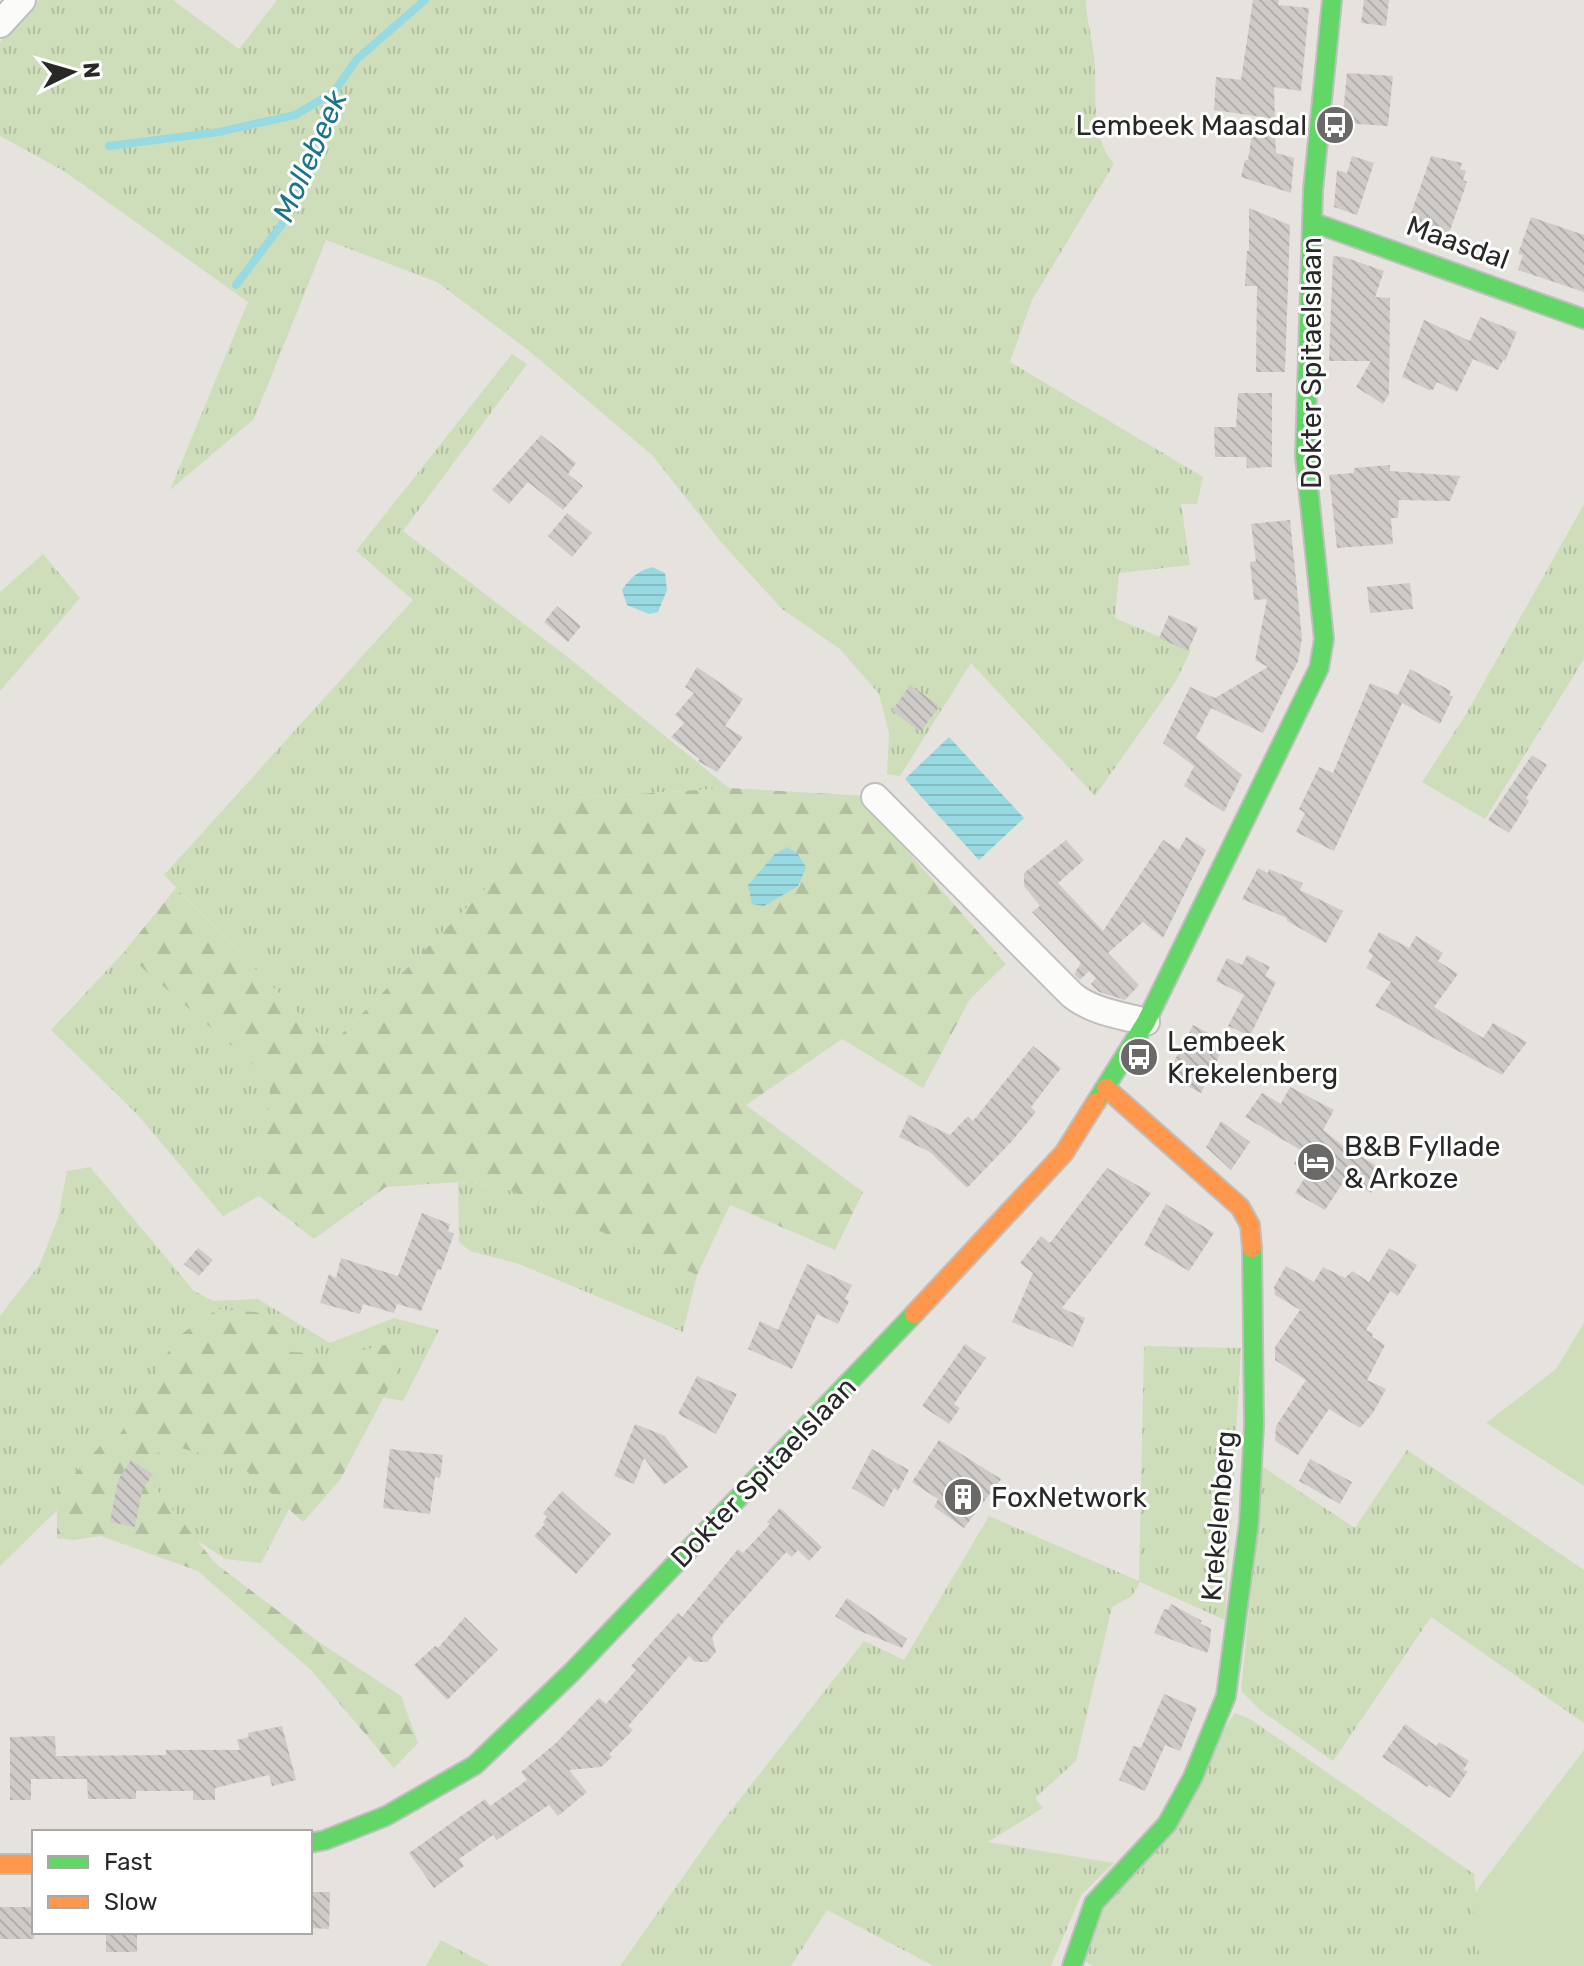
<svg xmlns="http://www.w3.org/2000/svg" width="1584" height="1966" font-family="Rubik,sans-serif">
	<defs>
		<pattern id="grass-tufts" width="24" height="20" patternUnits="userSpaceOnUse" patternTransform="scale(2)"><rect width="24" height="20" fill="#cedeba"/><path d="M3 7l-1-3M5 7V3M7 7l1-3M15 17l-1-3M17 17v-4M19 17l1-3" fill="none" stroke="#b1bea0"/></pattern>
		<pattern id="forest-firs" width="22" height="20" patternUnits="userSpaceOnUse" patternTransform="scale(2)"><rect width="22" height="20" fill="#cedeba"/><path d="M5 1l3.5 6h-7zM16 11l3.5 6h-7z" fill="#b1bea0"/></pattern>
		<pattern id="water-rules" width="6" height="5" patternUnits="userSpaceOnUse" patternTransform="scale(2)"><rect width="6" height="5" fill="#98dae1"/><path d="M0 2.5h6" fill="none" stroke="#83bbc1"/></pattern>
		<pattern id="building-back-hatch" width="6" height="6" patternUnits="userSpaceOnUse" patternTransform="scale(2)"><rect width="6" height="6" fill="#cecac8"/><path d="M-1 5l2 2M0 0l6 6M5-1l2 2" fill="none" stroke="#b1aeac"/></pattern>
	</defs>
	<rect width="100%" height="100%" fill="#e6e2de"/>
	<path fill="url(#grass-tufts)" d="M 39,0 L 173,0 L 239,49 L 277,0 L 1086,0 C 1086,19 1092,37 1094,56 C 1098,93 1089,134 1114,164 L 1032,300 L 1010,362 L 1203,477 L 1197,504 L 1181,504 L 1190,565 L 1119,573 L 1115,618 L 1191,650 L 1176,681 L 1095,796 L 971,663 L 900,776 L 887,774 L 889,733 L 879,694 L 840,649 L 782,609 L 720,541 L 653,456 L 528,350 L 437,282 L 326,240 L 254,419 L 170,490 L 248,302 L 64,171 L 0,136 L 0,42 Z
		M 512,354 L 527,364 L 403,531 L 570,659 L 729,788 L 575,798 L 330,1046 L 164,875 L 413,600 L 356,551 Z
		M 1584,504 L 1584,659 L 1485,819 L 1422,782 L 1465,716 Z
		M 43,554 L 80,598 L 0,691 L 0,592 Z
		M 124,952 L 272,1080 L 259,1196 L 223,1216 L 138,1115 L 51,1030 Z
		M 90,1167 L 194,1291 L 213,1301 L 258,1299 L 330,1343 L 394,1318 L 439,1330 L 403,1401 L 350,1391 L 261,1563 L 226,1559 L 93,1475 L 0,1566 L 0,1316 L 40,1264 L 58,1218 L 67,1171 Z
		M 458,1182 L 500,1186 L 697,1275 L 683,1332 L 519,1264 L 470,1251 L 459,1242 Z
		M 1144,1346 L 1241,1348 L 1225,1620 L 1140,1582 L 1132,1596 L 1112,1607 L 1076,1761 L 1035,1798 L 1043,1808 L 988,1842 L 1114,1863 L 1081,1895 L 1051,1966 L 934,1966 L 827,1910 L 791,1966 L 620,1966 L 721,1823 L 864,1641 L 904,1660 L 989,1516 L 1139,1581 Z
		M 1407,1450 L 1584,1570 L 1584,1723 L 1431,1617 L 1333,1761 L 1260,1710 L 1241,1691 L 1263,1467 L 1355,1528 Z
		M 1235,1713 L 1250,1719 L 1474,1874 L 1484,1966 L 1092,1966 L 1084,1960 L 1101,1913 Z
		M 441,1940 L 489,1966 L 426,1966 Z"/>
	<path fill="url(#forest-firs)" d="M 729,788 L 868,796 L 889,830 L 1006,964 L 970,999 L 923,1088 L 842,1039 L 746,1105 L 863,1192 L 835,1250 L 730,1205 L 697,1275 L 500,1186 L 458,1182 L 386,1187 L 314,1239 L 259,1196 L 271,1080 L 124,952 L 176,888 L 330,1046 L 575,798 Z
		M 218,1309 L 264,1313 L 291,1352 L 342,1355 L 397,1342 L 396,1374 L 340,1480 L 303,1522 L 239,1464 L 174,1446 L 153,1455 L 145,1475 L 215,1563 L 319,1642 L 401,1696 L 418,1743 L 394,1768 L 312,1671 L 198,1571 L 101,1536 L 73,1540 L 57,1538 L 57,1493 L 102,1444 L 116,1441 L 177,1337 Z"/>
	<path fill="#cedeba" d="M 1584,1323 L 1584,1486 L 1486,1423 L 1556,1369 Z
		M 1584,1750 L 1584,1966 L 1481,1966 L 1472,1902 L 1479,1887 Z"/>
	<path fill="url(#water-rules)" d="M 652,567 L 665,573 L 667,590 L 658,612 L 649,614 L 627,605 L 622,590 C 630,578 638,571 652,567 Z
		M 949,737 L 1024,818 L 979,860 L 905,779 Z
		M 787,847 L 797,853 L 806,867 L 798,886 L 764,906 L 752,904 L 748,885 L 775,854 Z"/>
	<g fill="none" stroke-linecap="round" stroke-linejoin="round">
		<path stroke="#98dae1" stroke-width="8" d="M 109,146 L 219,132 L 295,115 L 334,92
			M 236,285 L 282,224 L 334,92 L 357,59 L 425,0"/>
	</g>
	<path fill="url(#building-back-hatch)" d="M 1253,0 L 1279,0 L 1278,5 L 1309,8 L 1301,91 L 1274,87 L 1275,119 L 1214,110 L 1216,77 L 1241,80 Z
		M 1364,0 L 1389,0 L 1386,26 L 1361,23 Z
		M 1347,73 L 1393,76 L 1388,126 L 1342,123 Z
		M 1253,127 L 1275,133 L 1276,153 L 1294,158 L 1291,193 L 1241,177 L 1245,160 L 1248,160 Z
		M 1352,156 L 1374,163 L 1357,215 L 1334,207 L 1337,170 L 1347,173 Z
		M 1431,156 L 1462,163 L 1460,169 L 1466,171 L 1463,180 L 1467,182 L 1445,245 L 1405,231 Z
		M 1249,208 L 1290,225 L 1285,372 L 1256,372 L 1257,286 L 1245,286 L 1247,251 L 1249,251 Z
		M 1531,217 L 1584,235 L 1584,292 L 1518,270 L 1523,255 L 1518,254 Z
		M 1333,256 L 1344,257 L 1384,271 L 1375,297 L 1390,298 L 1389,394 L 1383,404 L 1356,387 L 1371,361 L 1329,361 Z
		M 1480,317 L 1517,332 L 1505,361 L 1503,360 L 1498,370 L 1473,359 L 1457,392 L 1437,382 L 1433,390 L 1429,390 L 1402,377 L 1424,320 L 1470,341 Z
		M 1238,393 L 1272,393 L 1272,467 L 1247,468 L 1246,457 L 1215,457 L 1214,427 L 1236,427 Z
		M 541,435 L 576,463 L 568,474 L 583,486 L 563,510 L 528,482 L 509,504 L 492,490 Z
		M 1390,465 L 1390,471 L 1460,476 L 1450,501 L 1399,500 L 1398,518 L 1391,518 L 1393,544 L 1337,548 L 1329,475 L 1354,473 L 1354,468 Z
		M 567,513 L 592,533 L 572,557 L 548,536 Z
		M 1290,520 L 1302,638 L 1298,661 L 1263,733 L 1211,708 L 1196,738 L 1242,775 L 1224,812 L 1184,786 L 1194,766 L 1163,743 L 1190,687 L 1215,698 L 1268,667 L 1255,660 L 1267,599 L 1254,600 L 1250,562 L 1256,561 L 1251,524 Z
		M 1410,583 L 1413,609 L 1370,613 L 1367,587 Z
		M 557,606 L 581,626 L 568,642 L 544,622 Z
		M 1169,615 L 1198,628 L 1188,651 L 1159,638 Z
		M 697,667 L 743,699 L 725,726 L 743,737 L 717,772 L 698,761 L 700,759 L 671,737 L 684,723 L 675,715 L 694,693 L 685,687 Z
		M 1410,669 L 1451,691 L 1449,695 L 1453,697 L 1440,724 L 1402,703 L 1334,851 L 1296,832 L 1305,813 L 1299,809 L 1319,767 L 1333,773 L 1370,683 L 1398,695 Z
		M 910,685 L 940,706 L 920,732 L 892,711 Z
		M 1532,755 L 1547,765 L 1526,798 L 1529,801 L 1509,833 L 1488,820 Z
		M 1186,837 L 1206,850 L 1163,938 L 1143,922 L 1108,953 L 1139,985 L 1125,1000 L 1099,992 L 1091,984 L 1096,978 L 1089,971 L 1080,980 L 1074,974 L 1081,963 L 1032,912 L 1040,906 L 1024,886 L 1024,873 L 1066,840 L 1084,860 L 1058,883 L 1103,931 L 1163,840 L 1179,850 Z
		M 1258,868 L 1268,873 L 1269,869 L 1303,883 L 1300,890 L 1343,911 L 1326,943 L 1287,921 L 1287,918 L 1242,899 Z
		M 1379,932 L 1409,948 L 1416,936 L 1443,953 L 1438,961 L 1458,974 L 1434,1007 L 1483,1038 L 1493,1023 L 1527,1042 L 1502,1075 L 1375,1006 L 1391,982 L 1366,968 L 1373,955 L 1368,952 Z
		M 1247,955 L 1270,967 L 1265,976 L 1276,982 L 1250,1036 L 1228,1026 L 1244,995 L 1216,981 L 1227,958 L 1242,965 Z
		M 1193,1025 L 1226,1042 L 1201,1093 L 1167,1075 Z
		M 1033,1046 L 1061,1068 L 1031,1107 L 1036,1112 L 1012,1141 L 967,1188 L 930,1152 L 899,1137 L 909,1115 L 950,1135 L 968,1116 L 973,1121 Z
		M 1290,1087 L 1334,1110 L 1323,1130 L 1346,1148 L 1384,1170 L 1371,1193 L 1346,1178 L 1325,1210 L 1295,1193 L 1308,1173 L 1294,1164 L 1302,1151 L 1245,1117 L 1262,1093 L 1281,1104 Z
		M 1221,1121 L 1250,1142 L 1231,1170 L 1206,1147 Z
		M 1107,1168 L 1151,1193 L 1062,1308 L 1085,1318 L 1073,1347 L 1012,1322 L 1033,1273 L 1020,1263 L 1041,1236 L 1050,1243 Z
		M 1166,1204 L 1214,1233 L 1189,1271 L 1144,1245 Z
		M 422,1213 L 450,1224 L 448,1231 L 454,1234 L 441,1270 L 438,1269 L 421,1311 L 397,1304 L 394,1313 L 363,1304 L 360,1314 L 320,1303 L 329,1274 L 336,1278 L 341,1258 L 398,1276 Z
		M 198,1248 L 213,1260 L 199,1276 L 184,1264 Z
		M 1389,1248 L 1417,1265 L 1398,1296 L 1390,1291 L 1366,1330 L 1373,1334 L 1372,1337 L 1385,1345 L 1367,1380 L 1386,1389 L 1373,1413 L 1360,1428 L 1329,1409 L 1298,1455 L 1275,1441 L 1276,1426 L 1306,1380 L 1275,1360 L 1275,1347 L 1300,1310 L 1275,1295 L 1274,1287 L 1286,1266 L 1314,1282 L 1323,1267 L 1345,1278 L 1352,1271 L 1369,1282 Z
		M 807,1264 L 852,1285 L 845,1299 L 849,1301 L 838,1324 L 817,1314 L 792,1369 L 748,1349 L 760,1321 L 778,1330 Z
		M 965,1344 L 986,1358 L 954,1404 L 960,1408 L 949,1424 L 922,1406 Z
		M 697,1376 L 737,1394 L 716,1434 L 678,1414 Z
		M 635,1424 L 665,1436 L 688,1467 L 664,1485 L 644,1458 L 634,1484 L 614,1476 Z
		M 939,1440 L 1001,1479 L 964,1528 L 934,1507 L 938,1499 L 912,1482 Z
		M 390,1449 L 443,1455 L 440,1478 L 435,1477 L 430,1514 L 383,1508 Z
		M 872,1449 L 909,1470 L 898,1491 L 894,1488 L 884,1507 L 852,1488 Z
		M 1310,1459 L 1352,1482 L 1340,1504 L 1299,1481 Z
		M 131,1460 L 153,1474 L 142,1490 L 135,1527 L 110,1522 L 118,1480 Z
		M 562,1491 L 611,1534 L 576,1574 L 534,1536 L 545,1524 L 543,1522 L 547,1517 L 543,1513 Z
		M 780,1508 L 822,1547 L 809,1561 L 798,1550 L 792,1557 L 786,1552 L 722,1624 L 712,1637 L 716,1652 L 707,1662 L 695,1662 L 689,1656 L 628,1726 L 633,1730 L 609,1754 L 612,1757 L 601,1767 L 569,1770 L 587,1792 L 558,1816 L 549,1805 L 497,1840 L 493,1835 L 459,1859 L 464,1866 L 434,1888 L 409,1853 L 485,1799 L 490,1806 L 527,1780 L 521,1772 L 556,1743 L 599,1698 L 606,1704 L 636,1670 L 631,1666 L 646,1649 L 678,1613 L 682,1617 L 738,1549 L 743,1553 L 770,1524 L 767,1522 Z
		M 847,1598 L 907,1639 L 902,1648 L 855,1629 L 835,1616 Z
		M 1171,1604 L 1202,1621 L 1200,1623 L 1211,1629 L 1210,1645 L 1207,1653 L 1154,1633 L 1164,1609 L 1168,1610 Z
		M 465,1617 L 498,1650 L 447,1700 L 414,1665 L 435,1646 L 438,1648 Z
		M 1164,1694 L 1197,1708 L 1180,1751 L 1165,1745 L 1145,1791 L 1119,1780 L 1133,1746 L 1141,1748 Z
		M 1405,1724 L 1436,1746 L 1439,1742 L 1469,1761 L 1463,1770 L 1468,1771 L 1450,1798 L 1429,1785 L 1427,1787 L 1382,1757 Z
		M 282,1726 L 296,1780 L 272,1786 L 269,1775 L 215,1788 L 215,1800 L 193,1800 L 193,1791 L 136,1791 L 136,1799 L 88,1799 L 87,1779 L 31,1779 L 31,1800 L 10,1800 L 10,1737 L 55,1736 L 56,1756 L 166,1755 L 166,1750 L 240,1750 L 237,1740 L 249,1737 L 248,1733 Z
		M 310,1892 L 330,1892 L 329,1929 L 310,1928 Z
		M 0,1907 L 34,1907 L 34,1939 L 0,1939 Z
		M 106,1932 L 137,1932 L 137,1952 L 106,1952 Z"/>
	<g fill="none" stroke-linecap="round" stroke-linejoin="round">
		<g stroke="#c0bfbf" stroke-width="30">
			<path id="street" d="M 0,24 L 22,0
				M 875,797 L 1072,995 C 1093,1012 1121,1015 1146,1022"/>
		</g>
		<g stroke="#c0bfbf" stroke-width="22">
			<path id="fast" d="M 1312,222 L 1584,319
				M 1096,1102 L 1146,1022 L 1319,668 L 1324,639 L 1305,456 L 1313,190 L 1332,0
				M 310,1843 L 325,1840 L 386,1816 L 475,1765 L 572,1672 L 914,1314
				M 1072,1966 L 1094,1903 L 1167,1824 L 1193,1777 L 1226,1696 L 1249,1522 L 1254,1425 L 1252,1248"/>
		</g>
		<g stroke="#c0bfbf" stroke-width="22">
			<path id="slow" d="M 1106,1088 L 1240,1207 L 1250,1225 L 1252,1248
				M 914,1314 L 1064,1153 L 1096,1102
				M 0,1864 L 34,1864"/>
		</g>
		<use href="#street" stroke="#fbfbfa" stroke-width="26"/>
		<use href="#fast" stroke="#63d668" stroke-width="18"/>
		<use href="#slow" stroke="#ff974d" stroke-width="18"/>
	</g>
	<defs>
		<g id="bus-disc" transform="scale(2)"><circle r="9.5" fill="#6a6968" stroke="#fff"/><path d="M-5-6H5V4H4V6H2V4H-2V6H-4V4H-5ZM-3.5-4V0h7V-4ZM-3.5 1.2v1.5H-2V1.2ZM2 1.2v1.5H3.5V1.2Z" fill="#fff"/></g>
		<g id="hotel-disc" transform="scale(2)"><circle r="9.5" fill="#6a6968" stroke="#fff"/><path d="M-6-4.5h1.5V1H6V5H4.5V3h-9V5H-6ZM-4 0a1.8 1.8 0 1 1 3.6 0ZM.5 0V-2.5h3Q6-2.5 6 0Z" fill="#fff"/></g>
		<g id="building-disc" transform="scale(2)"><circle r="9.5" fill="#6a6968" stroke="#fff"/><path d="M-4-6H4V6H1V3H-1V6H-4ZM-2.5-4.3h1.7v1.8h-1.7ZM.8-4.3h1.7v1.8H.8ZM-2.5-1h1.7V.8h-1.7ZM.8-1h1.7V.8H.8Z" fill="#fff"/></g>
	</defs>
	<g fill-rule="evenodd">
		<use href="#bus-disc" x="1335" y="125"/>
		<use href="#bus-disc" x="1139" y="1057"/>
		<use href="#hotel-disc" x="1316" y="1162"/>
		<use href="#building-disc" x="963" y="1497"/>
	</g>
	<g text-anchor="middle" stroke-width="6" stroke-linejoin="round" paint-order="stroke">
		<g font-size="28" fill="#282828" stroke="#fff" text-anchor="start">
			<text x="1307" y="135" text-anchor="end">Lembeek Maasdal</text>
			<text x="1167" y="1051">Lembeek<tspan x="1167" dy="32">Krekelenberg</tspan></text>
			<text x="1344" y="1156">B&amp;B Fyllade<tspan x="1344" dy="32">&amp; Arkoze</tspan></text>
			<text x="991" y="1507">FoxNetwork</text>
		</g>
		<g font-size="28" fill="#282828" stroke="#fff">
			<text transform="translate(1458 242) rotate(20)" y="10">Maasdal</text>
			<text transform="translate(1311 363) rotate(-90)" y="10">Dokter Spitaelslaan</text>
			<text transform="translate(763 1472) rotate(-46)" y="10">Dokter Spitaelslaan</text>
			<text transform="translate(1218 1516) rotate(-85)" y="10">Krekelenberg</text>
		</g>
		<g font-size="30" font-style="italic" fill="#1a758a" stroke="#fff">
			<text transform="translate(310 156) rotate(-66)" y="10">Mollebeek</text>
		</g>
	</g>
	<rect x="32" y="1830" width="280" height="104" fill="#ffffff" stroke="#a9a9a9" stroke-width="2"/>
	<rect x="48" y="1856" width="40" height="12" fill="#63d668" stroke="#a9a9a9" stroke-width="2"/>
	<text x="104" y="1870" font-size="24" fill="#282828">Fast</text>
	<rect x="48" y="1896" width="40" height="12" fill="#ff974d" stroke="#a9a9a9" stroke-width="2"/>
	<text x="104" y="1910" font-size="24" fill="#282828">Slow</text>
	<g transform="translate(72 72) rotate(85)" stroke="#ffffff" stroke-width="6" paint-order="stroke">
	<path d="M0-6L14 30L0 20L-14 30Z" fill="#282828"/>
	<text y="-12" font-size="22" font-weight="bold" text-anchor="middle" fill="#282828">N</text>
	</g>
</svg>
